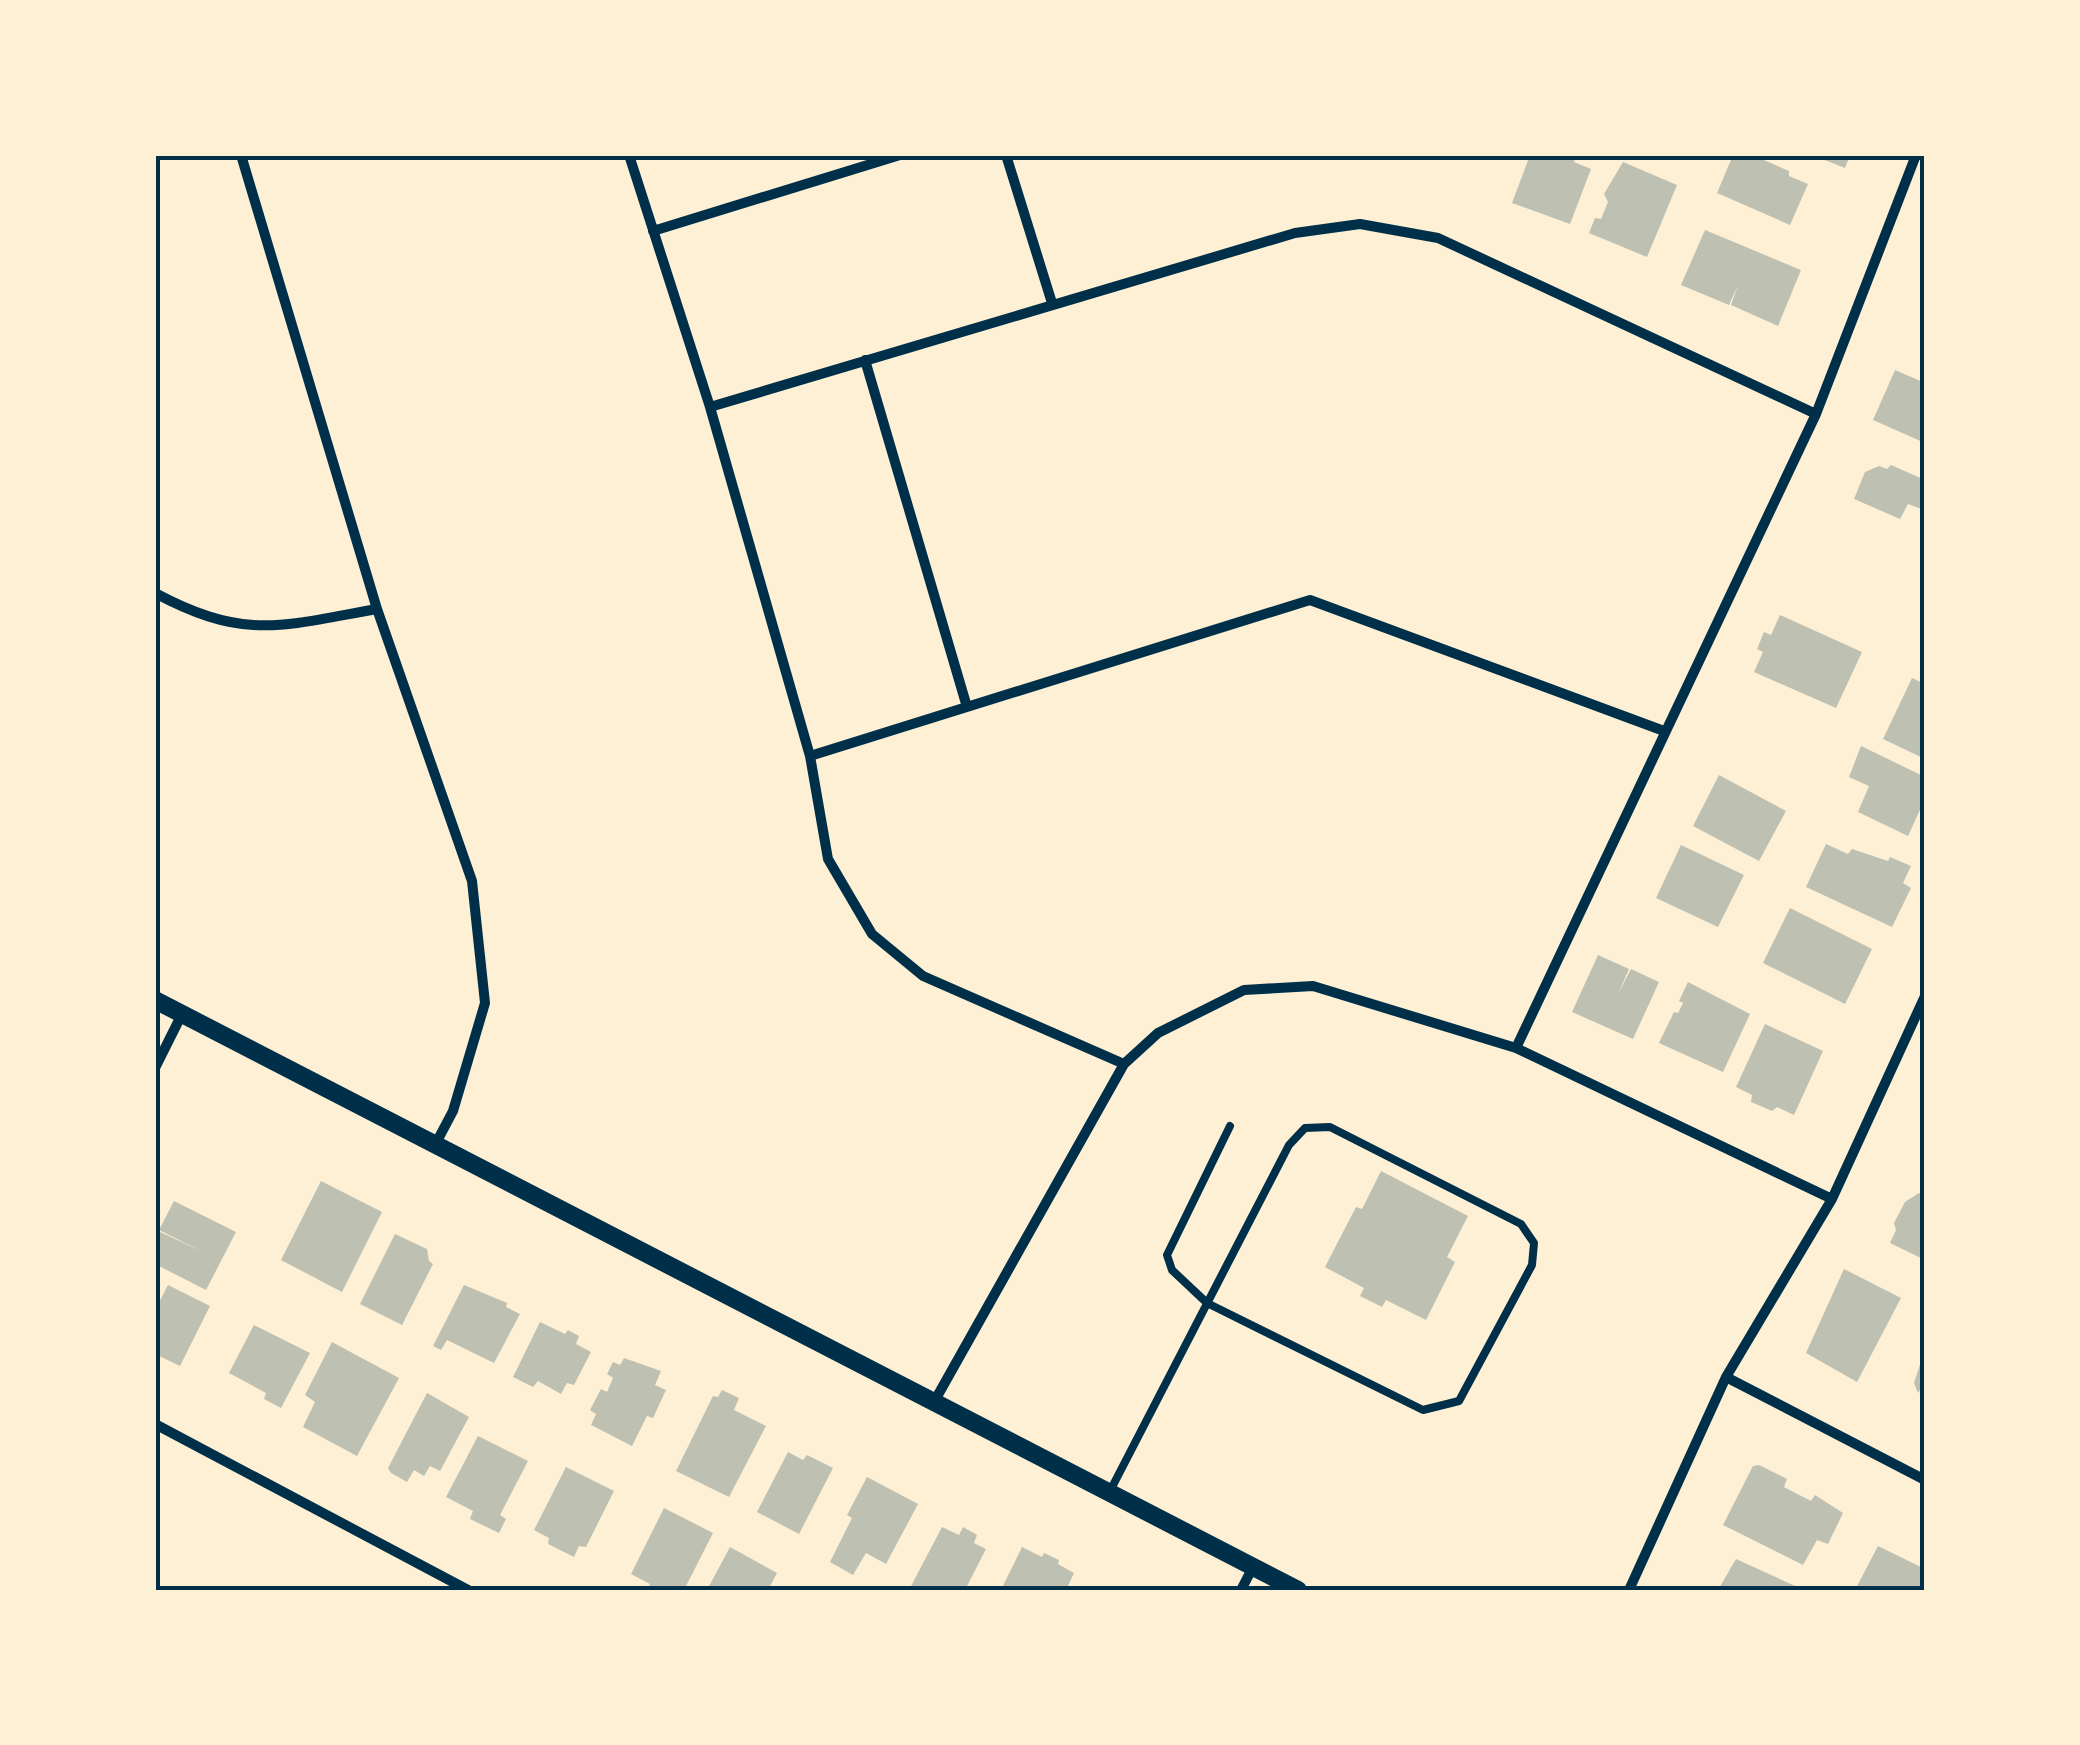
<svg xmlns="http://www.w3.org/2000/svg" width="2080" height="1745" font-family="Figtree,sans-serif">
	<rect width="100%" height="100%" fill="#fdf0d5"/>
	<path fill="#bec0b2" d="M 1530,155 L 1576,155 L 1574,162 L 1591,169 L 1570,224 L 1512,203 Z
		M 1733,155 L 1752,155 L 1789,171 L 1789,176 L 1808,184 L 1790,225 L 1717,193 Z
		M 1812,155 L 1850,155 L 1845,168 Z
		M 1623,162 L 1677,185 L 1647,257 L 1589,233 L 1595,218 L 1601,219 L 1608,202 L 1604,194 Z
		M 1705,230 L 1801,270 L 1778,326 L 1731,305 L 1738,285 L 1729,305 L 1681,285 Z
		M 1895,370 L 1925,383 L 1925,443 L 1873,420 Z
		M 1891,465 L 1925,480 L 1924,510 L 1908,504 L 1900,519 L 1854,499 L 1865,472 L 1879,466 L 1887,469 Z
		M 1780,615 L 1862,652 L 1836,708 L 1754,672 L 1763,652 L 1757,649 L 1764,632 L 1771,635 Z
		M 1912,678 L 1925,684 L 1925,759 L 1883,739 Z
		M 1861,746 L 1925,777 L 1925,799 L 1908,836 L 1858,812 L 1869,786 L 1849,777 Z
		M 1719,775 L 1786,811 L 1759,861 L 1693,826 Z
		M 1826,844 L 1848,854 L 1852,849 L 1888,861 L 1890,857 L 1911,866 L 1903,883 L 1911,888 L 1892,927 L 1806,887 Z
		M 1681,845 L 1744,875 L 1718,927 L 1656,898 Z
		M 1790,908 L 1872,949 L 1845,1004 L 1763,963 Z
		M 1598,955 L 1629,969 L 1618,994 L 1631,969 L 1659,982 L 1633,1039 L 1572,1012 Z
		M 1688,982 L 1750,1014 L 1723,1072 L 1659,1043 L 1674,1012 L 1678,1013 L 1683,1003 L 1679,1001 Z
		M 1765,1024 L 1823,1051 L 1794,1115 L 1777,1107 L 1772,1111 L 1751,1102 L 1752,1095 L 1736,1087 Z
		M 1381,1171 L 1468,1216 L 1447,1257 L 1455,1262 L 1426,1320 L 1386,1300 L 1382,1307 L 1360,1296 L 1364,1288 L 1325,1267 L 1356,1207 L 1362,1209 Z
		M 321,1181 L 382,1212 L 342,1292 L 281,1260 Z
		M 1919,1193 L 1925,1196 L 1925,1260 L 1890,1243 L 1896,1230 L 1894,1223 L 1905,1202 Z
		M 174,1201 L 236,1232 L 206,1290 L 155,1264 L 158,1231 L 203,1252 L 159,1230 Z
		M 395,1234 L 427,1249 L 429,1261 L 433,1264 L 402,1325 L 360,1304 Z
		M 1844,1269 L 1901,1298 L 1857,1382 L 1806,1353 Z
		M 168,1285 L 210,1306 L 180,1366 L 155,1354 L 155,1310 Z
		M 464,1285 L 507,1303 L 506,1307 L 520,1314 L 494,1363 L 447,1340 L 441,1350 L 433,1346 Z
		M 540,1322 L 565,1334 L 568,1330 L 579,1336 L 576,1344 L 591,1352 L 574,1385 L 567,1383 L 561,1394 L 538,1381 L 533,1387 L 513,1377 Z
		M 254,1325 L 310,1353 L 281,1408 L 264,1399 L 266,1393 L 229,1373 Z
		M 332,1342 L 399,1378 L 357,1456 L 303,1427 L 315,1402 L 305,1395 Z
		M 1925,1349 L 1925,1392 L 1920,1390 L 1918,1393 L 1914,1383 Z
		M 624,1358 L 661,1371 L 655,1385 L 666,1390 L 653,1418 L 647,1416 L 632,1446 L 591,1425 L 596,1414 L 590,1410 L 601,1389 L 607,1392 L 613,1378 L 607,1374 L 613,1362 L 620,1365 Z
		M 722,1390 L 739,1398 L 734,1410 L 766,1426 L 729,1497 L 676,1471 L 713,1396 L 718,1397 Z
		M 427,1393 L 469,1417 L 440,1471 L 430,1466 L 424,1476 L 414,1470 L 407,1482 L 391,1473 L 388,1468 Z
		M 478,1436 L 528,1461 L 500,1515 L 506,1519 L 499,1533 L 470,1519 L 473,1511 L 446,1497 Z
		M 788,1452 L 803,1460 L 807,1455 L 833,1468 L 799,1534 L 757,1512 Z
		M 1759,1465 L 1787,1479 L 1784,1487 L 1811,1501 L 1815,1495 L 1843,1513 L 1828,1544 L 1817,1540 L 1803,1565 L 1723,1525 L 1753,1466 Z
		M 566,1467 L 614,1491 L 586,1547 L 579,1546 L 574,1557 L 548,1544 L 549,1538 L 534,1530 Z
		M 867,1477 L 918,1504 L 886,1564 L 866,1553 L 853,1575 L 830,1562 L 852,1518 L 847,1515 Z
		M 664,1508 L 713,1533 L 684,1590 L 647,1590 L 650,1584 L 631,1574 Z
		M 942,1527 L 959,1535 L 963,1527 L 977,1535 L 974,1543 L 986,1549 L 965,1590 L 909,1590 Z
		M 1878,1546 L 1925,1569 L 1921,1590 L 1856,1588 Z
		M 730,1547 L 777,1573 L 768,1590 L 707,1590 Z
		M 1022,1547 L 1042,1557 L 1044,1553 L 1059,1560 L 1058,1564 L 1074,1573 L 1066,1590 L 1001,1590 Z
		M 1736,1559 L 1804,1590 L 1718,1590 Z"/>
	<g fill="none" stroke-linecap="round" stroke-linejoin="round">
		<path stroke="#003049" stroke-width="8" d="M 1109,1493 L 1289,1145 L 1305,1128 L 1330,1127 L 1521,1224 L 1534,1243 L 1532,1265 L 1459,1401 L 1423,1410 L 1207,1303 L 1172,1270 L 1167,1255 L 1230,1126"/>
		<path stroke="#003049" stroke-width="10" d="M 241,155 L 377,609 L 472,881 L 485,1003 L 453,1111 L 435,1145
			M 629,155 L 710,407 L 810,756 L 828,859 L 872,934 L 923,976 L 1124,1064
			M 1006,155 L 1052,303
			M 653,231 L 900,155
			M 865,360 L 967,707
			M 710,407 L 1295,233 L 1360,224 L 1438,238 L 1816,414
			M 155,593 C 245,641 282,626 377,609
			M 810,756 L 1310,600 L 1664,731
			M 1516,1048 L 1816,414 L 1916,155
			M 155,1068 L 182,1014
			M 1726,1377 L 1925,1480
			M 934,1402 L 1124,1064 L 1158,1033 L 1244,990 L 1313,986 L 1516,1048 L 1832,1199
			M 155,1424 L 468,1590
			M 1241,1590 L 1253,1567
			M 1629,1590 L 1726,1377 L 1832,1199 L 1925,996"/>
		<path stroke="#003049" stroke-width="18" d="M 155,1000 L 1298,1590"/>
	</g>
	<rect width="2080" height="1745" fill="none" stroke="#fdf0d5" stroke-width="315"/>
	<rect x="158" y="158" width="1764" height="1430" fill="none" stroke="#003049" stroke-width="4"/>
</svg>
